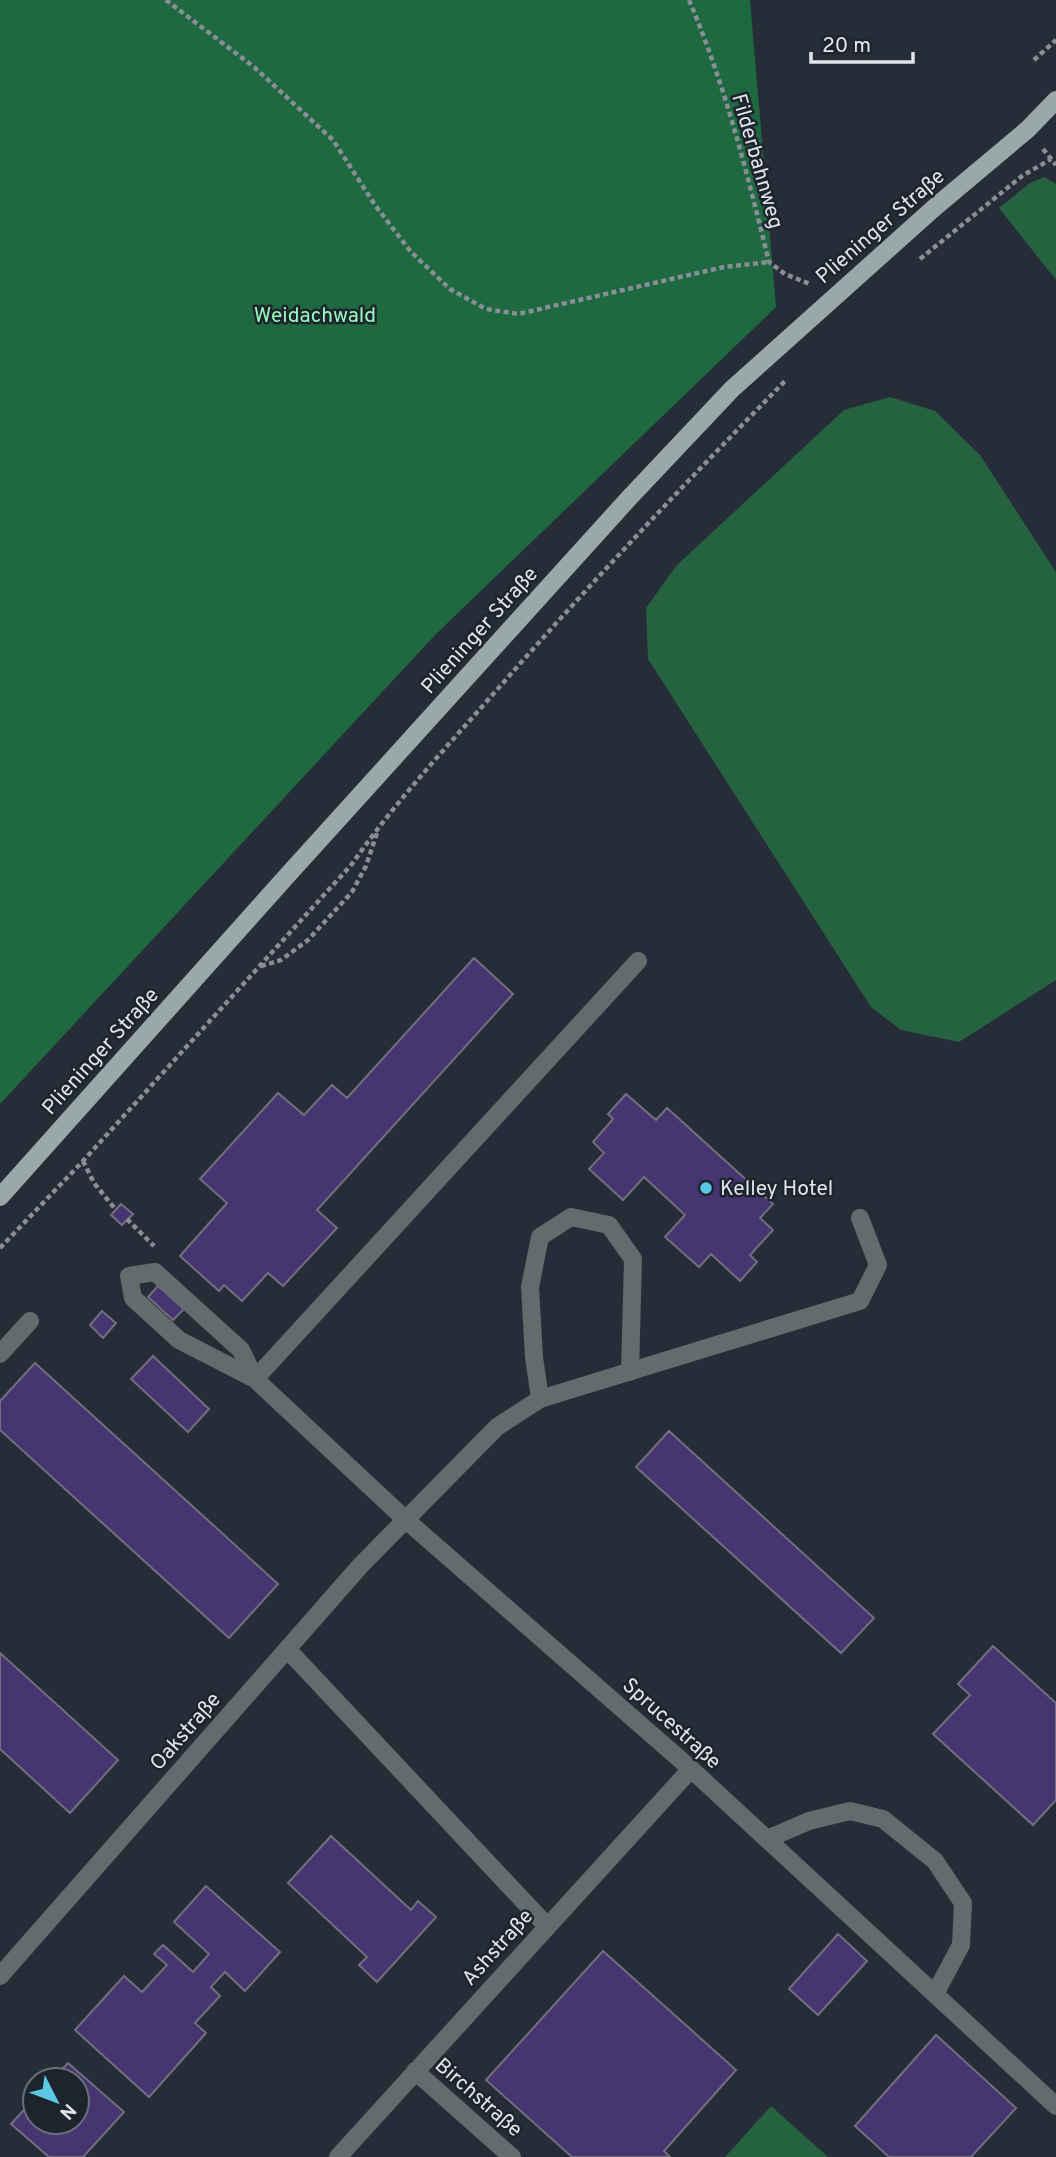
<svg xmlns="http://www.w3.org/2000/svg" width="1056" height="2157" font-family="Overpass,sans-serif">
	<rect width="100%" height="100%" fill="#262d38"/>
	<path fill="#256340" d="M 1044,177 L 1056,184 L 1056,280 L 999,208 L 1030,183 Z
		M 890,397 L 935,411 L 980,455 L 1056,572 L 1056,980 L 959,1042 L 901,1030 L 871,1007 L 648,659 L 646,608 L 676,566 L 844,410 Z
		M 771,2106 L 828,2157 L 725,2157 Z"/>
	<path fill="#1f6941" d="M 0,0 L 750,0 L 776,307 L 435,635 L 0,1104 Z"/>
	<path fill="#453570" stroke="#726f7d" stroke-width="2" d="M 474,958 L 513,994 L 317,1210 L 337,1228 L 283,1286 L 268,1273 L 242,1301 L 224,1285 L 219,1291 L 180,1256 L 227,1203 L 200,1179 L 278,1093 L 304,1115 L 332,1085 L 347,1098 Z
		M 626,1094 L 656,1120 L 667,1108 L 773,1204 L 760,1218 L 773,1230 L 750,1255 L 757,1262 L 740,1281 L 711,1254 L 699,1267 L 665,1237 L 685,1215 L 644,1177 L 623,1200 L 589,1169 L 604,1153 L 593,1142 L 613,1119 L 608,1114 Z
		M 121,1204 L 133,1214 L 122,1225 L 111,1215 Z
		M 158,1286 L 184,1309 L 173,1320 L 148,1297 Z
		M 102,1311 L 116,1323 L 103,1338 L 90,1325 Z
		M 153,1356 L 209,1409 L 188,1432 L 131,1379 Z
		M 35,1363 L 278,1584 L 229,1638 L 0,1430 L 0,1401 Z
		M 669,1431 L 874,1618 L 841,1653 L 636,1467 Z
		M 993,1646 L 1056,1703 L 1056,1800 L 1033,1825 L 933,1734 L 970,1695 L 958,1684 Z
		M 0,1653 L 118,1760 L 70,1813 L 0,1749 Z
		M 331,1836 L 411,1910 L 418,1901 L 436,1917 L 377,1982 L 359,1965 L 367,1957 L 288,1883 Z
		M 206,1886 L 280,1952 L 245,1991 L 225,1972 L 211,1987 L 220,1996 L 195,2023 L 206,2033 L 149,2097 L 75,2030 L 124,1976 L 142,1992 L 167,1965 L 154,1954 L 163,1945 L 193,1972 L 209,1954 L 174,1922 Z
		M 838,1934 L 867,1961 L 818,2015 L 789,1989 Z
		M 603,1951 L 736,2070 L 664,2151 L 670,2157 L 572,2157 L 486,2080 Z
		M 936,2035 L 1016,2108 L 971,2157 L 889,2157 L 855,2126 Z
		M 68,2063 L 124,2112 L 83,2157 L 49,2157 L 11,2124 L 35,2098 L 35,2122 L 77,2122 L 77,2080 L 51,2080 Z"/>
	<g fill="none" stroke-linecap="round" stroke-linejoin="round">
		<path stroke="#898e97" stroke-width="4.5" stroke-dasharray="5 3.5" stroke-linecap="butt" d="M 166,0 L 254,67 L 333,140 L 375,205 L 411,252 L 450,289 L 486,309 L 518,314 L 724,267 L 769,262
			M 689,0 C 725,84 747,173 769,262 L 785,274 L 810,284
			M 1034,60 L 1056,40
			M 1043,149 L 1056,165
			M 920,259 L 1022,176 L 1051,159
			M 261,966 L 281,960 L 308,940 L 352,892 L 366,866 L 378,830
			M 83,1161 L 94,1183 L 116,1210
			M 127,1219 L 154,1246
			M 0,1248 L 83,1161 L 352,864 C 393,805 441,753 488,700 C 584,590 684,484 786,380"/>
		<path stroke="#646b6c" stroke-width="18" d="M 0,1354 L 30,1321
			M 255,1379 L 241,1350 L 155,1272 L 129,1276 L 133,1298 L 179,1340 L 255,1379 L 406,1520 L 691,1769 L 1056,2106
			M 255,1379 L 638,961
			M 540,1399 L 534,1357 L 530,1287 L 540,1237 L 571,1217 L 609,1225 L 633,1259 L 630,1372
			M 287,1649 L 547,1926
			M 767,1839 L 809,1821 L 850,1811 L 883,1819 L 935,1861 L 963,1903 L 961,1945 L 935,1994
			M 0,1976 L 361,1565 L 497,1427 L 540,1399 L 860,1301 L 878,1265 L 860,1218
			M 415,2071 L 512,2157
			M 338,2157 L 691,1769"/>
		<path stroke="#99a9aa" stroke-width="18" d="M 0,1197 L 285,878 L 630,497 L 732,389 L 934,208 L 1028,129 L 1056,100"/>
	</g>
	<circle fill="#5cc7e7" stroke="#1d242d" stroke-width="2.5" cx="706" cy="1188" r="7"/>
	<g text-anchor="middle" stroke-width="5" stroke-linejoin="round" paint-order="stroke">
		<g font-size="21" fill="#e1e5ec" stroke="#1d242d">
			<text transform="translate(758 161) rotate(74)" y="7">Filderbahnweg</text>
			<text transform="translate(880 226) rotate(-41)" y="7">Plieninger Straße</text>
			<text transform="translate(479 630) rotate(-48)" y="7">Plieninger Straße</text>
			<text transform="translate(100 1051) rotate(-48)" y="7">Plieninger Straße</text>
			<text transform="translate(672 1723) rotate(42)" y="7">Sprucestraße</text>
			<text transform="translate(185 1731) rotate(-49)" y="7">Oakstraße</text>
			<text transform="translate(497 1947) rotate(-48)" y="7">Ashstraße</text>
			<text transform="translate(479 2097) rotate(41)" y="7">Birchstraße</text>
		</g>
		<g font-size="21" fill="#97fabc" stroke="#1d242d">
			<text x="315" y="322">Weidachwald</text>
		</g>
		<g font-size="21" fill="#e1e5ec" stroke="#1d242d" text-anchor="start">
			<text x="720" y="1195">Kelley Hotel</text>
		</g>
	</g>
	<g transform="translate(56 2101) rotate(132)"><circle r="33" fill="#1d242d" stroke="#6b7179" stroke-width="2"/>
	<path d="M0-5L12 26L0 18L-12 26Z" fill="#5cc7e7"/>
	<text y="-10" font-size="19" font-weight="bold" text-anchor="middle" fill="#e1e5ec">N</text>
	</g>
	<path d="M811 52v10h102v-10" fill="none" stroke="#e1e5ec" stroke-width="3.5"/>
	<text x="822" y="52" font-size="21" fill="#e1e5ec" stroke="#1d242d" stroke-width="5" paint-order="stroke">20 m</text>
</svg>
